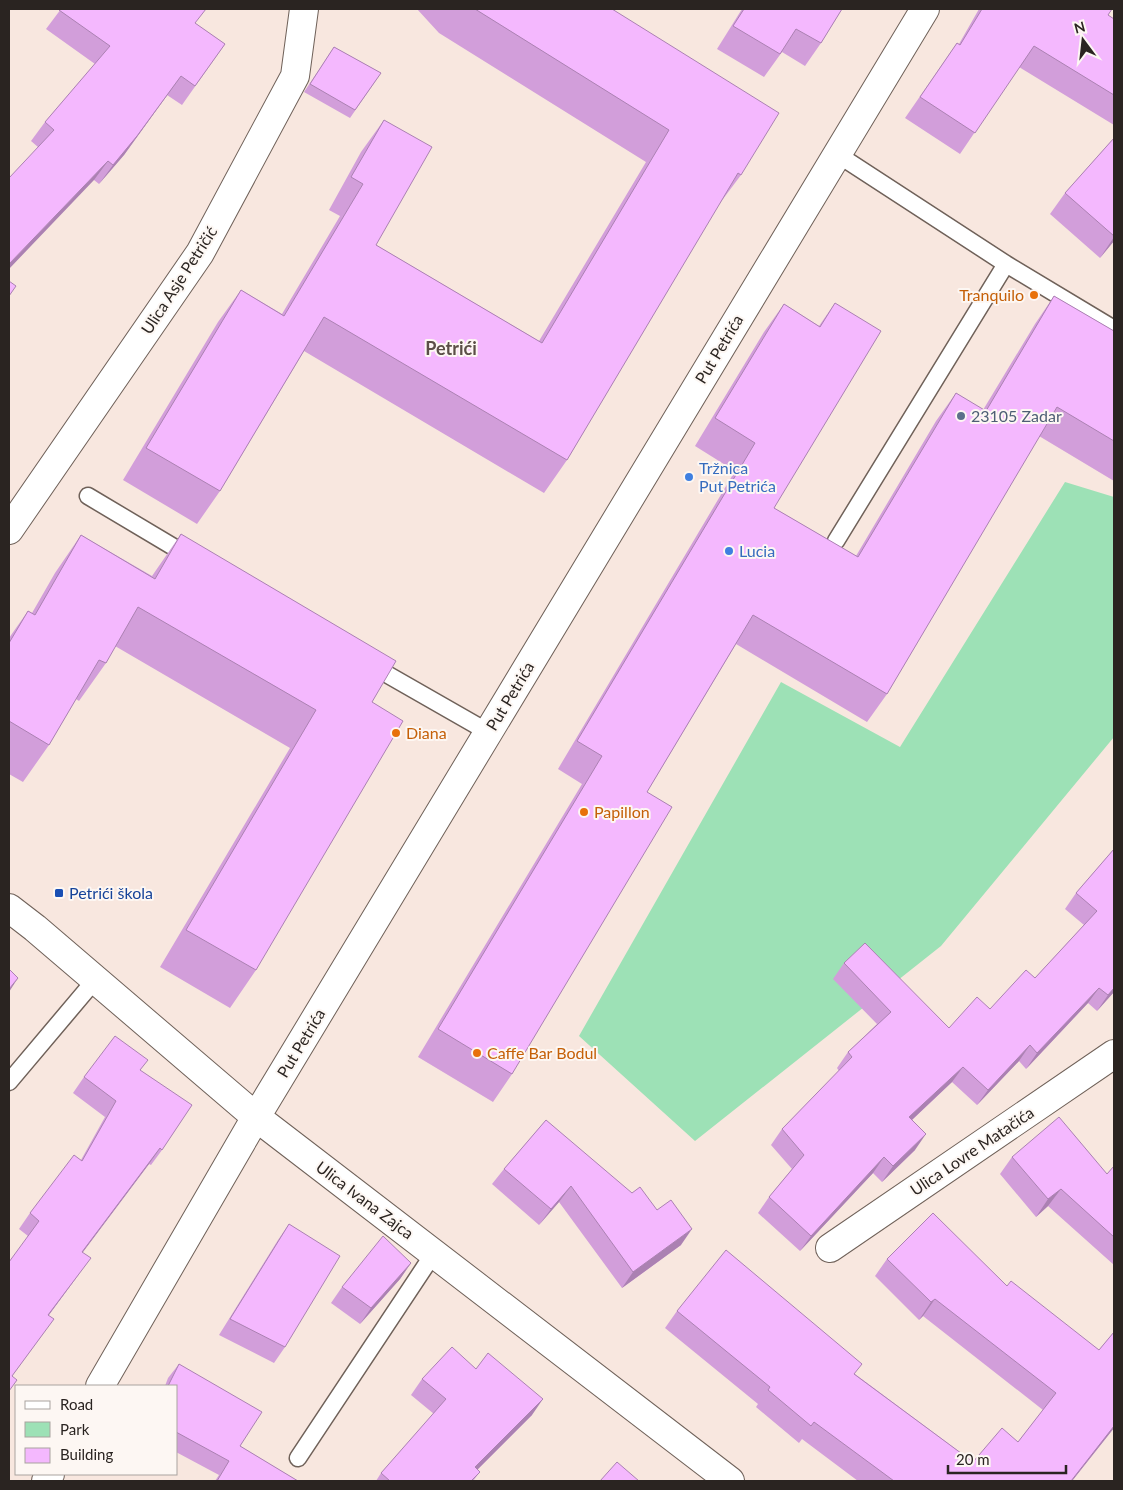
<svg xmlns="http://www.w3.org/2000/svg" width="1123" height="1490" font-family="Lato,sans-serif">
	<rect width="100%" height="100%" fill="#f8e7df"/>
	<path fill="#9de1b6" d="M 1065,482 L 1114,497 L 1114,737 L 941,946 L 695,1141 L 579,1036 L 781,682 L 900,747 Z"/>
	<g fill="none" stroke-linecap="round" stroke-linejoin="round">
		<g stroke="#6f6159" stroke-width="19">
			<path id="lane" d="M 837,154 L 1006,264 L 1114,329
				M 88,496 L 192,558
				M 836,541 L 1006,264
				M 369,664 L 488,732
				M 9,1082 L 95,980
				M 298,1458 L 434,1253"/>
		</g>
		<g stroke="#6f6159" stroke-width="30">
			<path id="street" d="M 9,530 L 200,253 L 295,76 L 304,9
				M 9,908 L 35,928 L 256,1117 L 730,1481
				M 830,1248 L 1114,1054
				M 100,1386 L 256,1117 L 925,9
				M 46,1481 L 50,1474"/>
		</g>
		<use href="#lane" stroke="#fff" stroke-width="16"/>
		<use href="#street" stroke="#fff" stroke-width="28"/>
	</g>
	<path fill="#d29eda" d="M 61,9 L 196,24 L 225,44 L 182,105 L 167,95 L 124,155 L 99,184 L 94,180 L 38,147 L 31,141 L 45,122 L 95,64 L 46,29 Z
		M 417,9 L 612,9 L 741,175 L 717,207 L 567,460 L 544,493 L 304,351 L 220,491 L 197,524 L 123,480 L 218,322 L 241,290 L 282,314 L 340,216 L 329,210 L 361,152 L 384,120 L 376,245 L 539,341 L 646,162 L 439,33 Z
		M 742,9 L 842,9 L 821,43 L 805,66 L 782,52 L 764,77 L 717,49 Z
		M 979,9 L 1112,9 L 1108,15 L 1114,19 L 1114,125 L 1019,67 L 960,154 L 905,118 L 957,43 L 959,44 Z
		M 334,47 L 381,73 L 350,118 L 304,92 Z
		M 1114,138 L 1114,241 L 1100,258 L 1050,214 L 1065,193 Z
		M 1054,296 L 1114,331 L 1114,481 L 1039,436 L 887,694 L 867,722 L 736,644 L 647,792 L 512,1074 L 493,1102 L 418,1057 L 582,784 L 558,769 L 735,471 L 695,446 L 764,332 L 784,304 L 819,326 L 835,303 L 774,508 L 856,556 L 936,421 L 956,393 L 983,410 L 1035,324 Z
		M 181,534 L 372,702 L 256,970 L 230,1008 L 160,967 L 290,748 L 115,646 L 106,663 L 79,701 L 76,699 L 49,745 L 23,782 L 9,774 L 9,638 L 28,611 L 32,613 L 55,573 L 81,535 L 152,576 Z
		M 1114,849 L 1114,992 L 1097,1011 L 1088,1003 L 1026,1069 L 1019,1061 L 977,1105 L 952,1082 L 912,1120 L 915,1150 L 882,1182 L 873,1173 L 800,1251 L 758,1213 L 769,1197 L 792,1169 L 771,1145 L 782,1129 L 839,1071 L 837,1068 L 848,1052 L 877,1024 L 833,979 L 844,963 L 949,1028 L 990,1009 L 1035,978 L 1084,925 L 1065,909 L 1076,893 Z
		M 140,1070 L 162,1150 L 151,1165 L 149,1164 L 82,1253 L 79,1274 L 49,1315 L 42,1335 L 12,1376 L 9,1392 L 28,1236 L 19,1229 L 30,1213 L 81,1160 L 105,1117 L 73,1093 L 84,1077 Z
		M 546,1120 L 681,1245 L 622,1288 L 559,1202 L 539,1225 L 492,1184 L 504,1169 Z
		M 1012,1157 L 1107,1174 L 1114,1166 L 1114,1265 L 1048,1206 L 1036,1217 L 1000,1174 Z
		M 289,1224 L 285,1347 L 274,1363 L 219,1335 L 278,1240 Z
		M 887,1259 L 1007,1286 L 1099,1350 L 1114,1332 L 1114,1428 L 1072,1481 L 858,1481 L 802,1439 L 799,1443 L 756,1407 L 758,1404 L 665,1328 L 677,1311 L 855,1374 L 973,1462 L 1018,1442 L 1043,1410 L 923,1316 L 919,1320 L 875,1276 Z
		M 411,1263 L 400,1279 L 360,1324 L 331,1303 L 342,1287 Z
		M 179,1364 L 240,1446 L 298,1481 L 215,1481 L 219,1475 L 176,1452 L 176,1386 L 165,1386 L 168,1378 Z
		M 476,1369 L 532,1415 L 477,1470 L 480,1472 L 473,1481 L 376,1481 L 381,1473 L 434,1414 L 411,1395 L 422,1379 Z"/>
	<path fill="#ab81b2" d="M 181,76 L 124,155 L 99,184 L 113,165 Z
		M 108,161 L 94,180 L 9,269 L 9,264 Z
		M 1114,237 L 1114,241 L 1100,258 Z
		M 18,978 L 9,992 L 9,989 Z
		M 1099,988 L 1088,1003 L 1026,1069 L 1037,1053 Z
		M 1114,988 L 1114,992 L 1097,1011 L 1108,995 Z
		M 1030,1045 L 1019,1061 L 977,1105 L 988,1090 Z
		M 963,1067 L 952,1082 L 898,1133 L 909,1117 Z
		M 926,1134 L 915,1150 L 882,1182 L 893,1166 Z
		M 160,1148 L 149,1164 L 71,1268 L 82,1252 Z
		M 884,1157 L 873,1173 L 800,1251 L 811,1236 Z
		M 571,1186 L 559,1202 L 539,1225 L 551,1209 Z
		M 1061,1189 L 1048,1206 L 1036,1217 L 1048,1199 Z
		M 692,1229 L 681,1245 L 622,1288 L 633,1272 Z
		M 91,1258 L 79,1274 L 37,1331 L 48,1315 Z
		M 411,1263 L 400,1279 L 360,1324 L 371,1308 Z
		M 935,1299 L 923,1316 L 919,1320 L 931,1302 Z
		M 543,1399 L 532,1415 L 466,1481 L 475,1467 Z
		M 1114,1426 L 1114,1428 L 1072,1481 L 1071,1481 Z"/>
	<path fill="#f4b8fe" stroke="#ab81b2" d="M 61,9 L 206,9 L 195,23 L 225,44 L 195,86 L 181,76 L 137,136 L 113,165 L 108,161 L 9,264 L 9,178 L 54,130 L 45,122 L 110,46 L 59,10 Z
		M 475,9 L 612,9 L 779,113 L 741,175 L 738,173 L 567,460 L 324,317 L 220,491 L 146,448 L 241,290 L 284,316 L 363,184 L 351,177 L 384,120 L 432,147 L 376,245 L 542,343 L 669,130 Z
		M 744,9 L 842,9 L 821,43 L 796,29 L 780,54 L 733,26 Z
		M 982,9 L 1112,9 L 1108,15 L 1114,19 L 1114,95 L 1034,46 L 975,133 L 920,97 L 957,43 L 960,45 Z
		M 334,47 L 381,73 L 355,110 L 310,84 Z
		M 1114,138 L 1114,236 L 1065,193 Z
		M 9,281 L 16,286 L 9,296 Z
		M 1054,296 L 1114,331 L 1114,441 L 1057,407 L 887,694 L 753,615 L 647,792 L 672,807 L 512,1074 L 438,1029 L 602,756 L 577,741 L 755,443 L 715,418 L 784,304 L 820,327 L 835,303 L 881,331 L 774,508 L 858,557 L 956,393 L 986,411 Z
		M 181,534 L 396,661 L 372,702 L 403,721 L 256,970 L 186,930 L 316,710 L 138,607 L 106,663 L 99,660 L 49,745 L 9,721 L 9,643 L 28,611 L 35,615 L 81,535 L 155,579 Z
		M 1114,849 L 1114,988 L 1108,995 L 1099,988 L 1037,1053 L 1030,1045 L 988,1090 L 963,1067 L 909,1117 L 926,1134 L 893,1166 L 884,1157 L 811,1236 L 769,1197 L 804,1155 L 782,1129 L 852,1057 L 848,1052 L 891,1012 L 844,963 L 865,943 L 949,1028 L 977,997 L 990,1009 L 1026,970 L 1035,978 L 1097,911 L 1076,893 Z
		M 9,969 L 18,978 L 9,989 Z
		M 115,1036 L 148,1060 L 140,1070 L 192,1105 L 162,1150 L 160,1148 L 82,1252 L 91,1258 L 48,1315 L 54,1319 L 12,1376 L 17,1380 L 9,1391 L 9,1262 L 39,1221 L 30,1213 L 74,1155 L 82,1161 L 116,1101 L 84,1077 Z
		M 1059,1117 L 1107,1174 L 1114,1166 L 1114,1237 L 1061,1189 L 1048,1199 L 1012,1157 Z
		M 546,1120 L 632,1193 L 640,1187 L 657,1210 L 671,1200 L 692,1229 L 633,1272 L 571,1186 L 551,1209 L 504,1169 Z
		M 933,1213 L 1007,1286 L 1011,1281 L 1099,1350 L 1114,1332 L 1114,1426 L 1071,1481 L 894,1481 L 814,1422 L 811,1426 L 768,1390 L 770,1387 L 677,1311 L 726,1250 L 862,1364 L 854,1374 L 973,1462 L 1002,1428 L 1018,1442 L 1056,1393 L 935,1299 L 931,1302 L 887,1259 Z
		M 289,1224 L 340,1256 L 285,1347 L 230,1319 Z
		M 383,1236 L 411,1263 L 371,1308 L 342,1287 Z
		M 452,1347 L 476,1369 L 488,1353 L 543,1399 L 475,1467 L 480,1472 L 471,1481 L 390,1481 L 381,1473 L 446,1399 L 422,1379 Z
		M 179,1364 L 262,1412 L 240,1446 L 298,1481 L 217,1481 L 229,1461 L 176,1432 L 176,1386 L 168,1386 Z
		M 617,1462 L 639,1481 L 600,1481 Z"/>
	<g fill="#e8710a" stroke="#fdf7f3" stroke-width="2">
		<circle cx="1034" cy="295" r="5"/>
		<circle cx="396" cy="733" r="5"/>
		<circle cx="584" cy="812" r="5"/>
		<circle cx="477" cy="1053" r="5"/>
	</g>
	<circle fill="#5c6f8a" stroke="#fdf7f3" stroke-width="2" cx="961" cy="416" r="5"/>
	<g fill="#3f7fe0" stroke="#fdf7f3" stroke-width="2">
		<circle cx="689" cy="477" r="5"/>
		<circle cx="729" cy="551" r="5"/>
	</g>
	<rect fill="#1a4fb4" stroke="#fdf7f3" stroke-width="2" x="54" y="888" width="10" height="10" rx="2.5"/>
	<g text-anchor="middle" stroke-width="4" stroke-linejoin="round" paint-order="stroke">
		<g font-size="16" fill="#2a2421" stroke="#fdf7f3">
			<text transform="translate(179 280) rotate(-57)" y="6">Ulica Asje Petričić</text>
			<text transform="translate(719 349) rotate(-59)" y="6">Put Petrića</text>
			<text transform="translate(510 696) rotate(-59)" y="6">Put Petrića</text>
			<text transform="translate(301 1043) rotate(-59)" y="6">Put Petrića</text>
			<text transform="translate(972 1151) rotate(-34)" y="6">Ulica Lovre Matačića</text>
			<text transform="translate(365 1200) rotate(37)" y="6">Ulica Ivana Zajca</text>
		</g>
		<g font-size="16" fill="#c56008" stroke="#fdf7f3" text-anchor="start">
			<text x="1024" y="301" text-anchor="end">Tranquilo</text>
			<text x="406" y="739">Diana</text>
			<text x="594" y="818">Papillon</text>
			<text x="487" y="1059">Caffe Bar Bodul</text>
		</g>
		<g font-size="16" fill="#4e5e75" stroke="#fdf7f3" text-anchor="start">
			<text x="971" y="422">23105 Zadar</text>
		</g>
		<g font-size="16" fill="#366cbe" stroke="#fdf7f3" text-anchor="start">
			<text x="699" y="474">Tržnica<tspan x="699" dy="18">Put Petrića</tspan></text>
			<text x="739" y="557">Lucia</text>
		</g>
		<g font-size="16" fill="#164399" stroke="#fdf7f3" text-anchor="start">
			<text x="69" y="899">Petrići škola</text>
		</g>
		<g font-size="18" font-weight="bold" fill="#5b4e47" stroke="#fdf7f3">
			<text x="451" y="355">Petrići</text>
		</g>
	</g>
	<rect width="1123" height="1490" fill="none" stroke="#2a2421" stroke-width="20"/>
	<rect x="15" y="1385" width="162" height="90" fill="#fdf7f3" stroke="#a9a39f"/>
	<rect x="25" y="1401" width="25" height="8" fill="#ffffff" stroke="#a9a39f"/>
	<text x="60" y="1410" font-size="15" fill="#2a2421">Road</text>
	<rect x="25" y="1422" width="25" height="15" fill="#9de1b6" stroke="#a9a39f"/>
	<text x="60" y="1435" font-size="15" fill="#2a2421">Park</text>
	<rect x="25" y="1448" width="25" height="15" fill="#f4b8fe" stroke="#a9a39f"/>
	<text x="60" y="1460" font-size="15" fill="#2a2421">Building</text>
	<g transform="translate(1083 40) rotate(345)" stroke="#fdf7f3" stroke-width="4" paint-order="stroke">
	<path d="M0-4L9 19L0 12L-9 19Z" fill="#2a2421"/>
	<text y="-8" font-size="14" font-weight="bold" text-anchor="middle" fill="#2a2421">N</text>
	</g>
	<path d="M948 1465v8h118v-8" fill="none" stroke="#2a2421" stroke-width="2.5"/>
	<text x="956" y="1465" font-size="15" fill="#2a2421" stroke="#fdf7f3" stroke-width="4" paint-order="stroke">20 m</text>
</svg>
